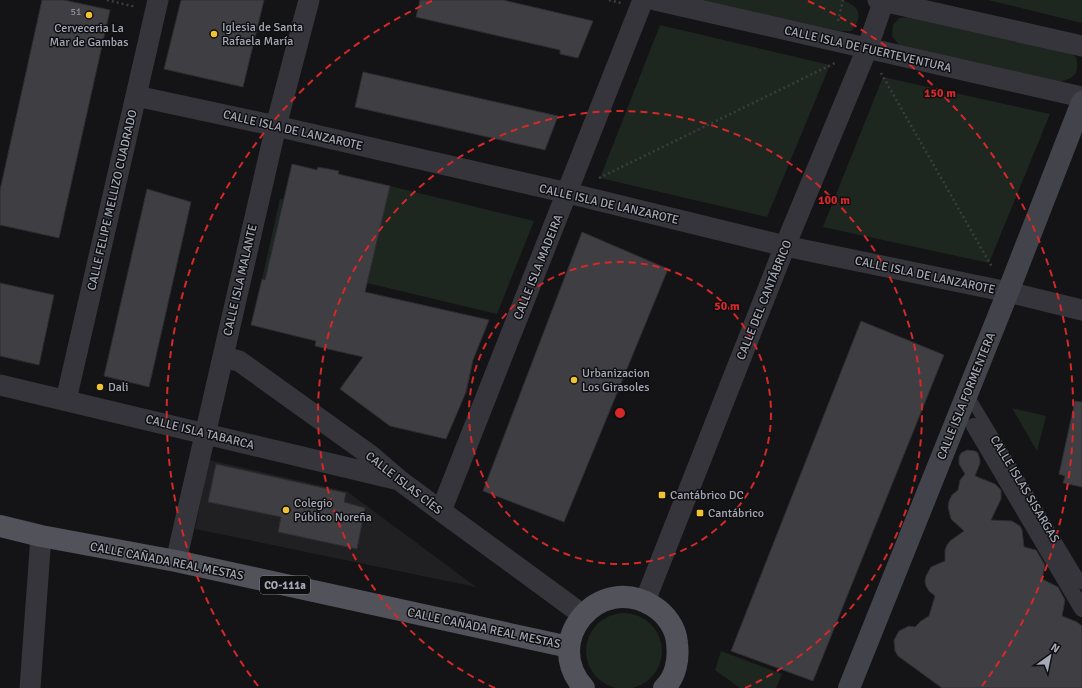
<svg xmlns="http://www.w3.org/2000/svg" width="1082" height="688" font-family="Signika,sans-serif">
	<rect width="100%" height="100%" fill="#141416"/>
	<path fill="#202023" d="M 209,460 L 348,492 L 476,587 L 195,529 Z"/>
	<path fill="#1e2620" d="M 697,0 L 842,0 C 860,6 864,16 851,31 L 840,31 Z
		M 988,0 L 1082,0 L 1082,23 Z
		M 911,17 L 1067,52 L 1076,57 C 1080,74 1074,79 1058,82 L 900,46 L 892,36 L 893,25 L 899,18 Z
		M 660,25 L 830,65 L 767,217 L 600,178 Z
		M 883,77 L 1050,114 L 989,263 L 823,227 Z
		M 390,186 L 534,221 L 497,314 L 367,283 Z
		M 280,199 L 283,200 L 265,280 L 262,279 Z
		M 1012,408 L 1046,416 L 1037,451 Z
		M586 651a38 38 0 1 1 76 0a38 38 0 1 1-76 0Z
		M 721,651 L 782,674 L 776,688 L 740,688 L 715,670 Z"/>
	<path fill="#3e3e43" stroke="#2e2e32" d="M 42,0 L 64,0 L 110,10 L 59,238 L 0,225 L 0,190 Z
		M 181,0 L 264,0 L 243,87 L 164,69 Z
		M 420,0 L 503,0 L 593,21 L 578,58 L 560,54 L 560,50 L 416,17 Z
		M 363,72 L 558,116 L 545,150 L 355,107 Z
		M 292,164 L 317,170 L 318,167 L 339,171 L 338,174 L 390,186 L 365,292 L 489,320 L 473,360 L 466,392 L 446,439 L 390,426 L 340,389 L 363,357 L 315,346 L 316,341 L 251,325 L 262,279 L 265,280 Z
		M 147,189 L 191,202 L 149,387 L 104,376 Z
		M 582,232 L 668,269 L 564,522 L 483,491 Z
		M 0,283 L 54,295 L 39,365 L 0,356 Z
		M 861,321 L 944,355 L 813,681 L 731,651 Z
		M 1075,401 L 1082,402 L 1082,487 L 1063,483 L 1065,476 L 1059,474 Z
		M 967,450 L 975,451 L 978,453 L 980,460 L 980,463 L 975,476 L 995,484 L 1001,490 L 1001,499 L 991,520 L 1012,521 L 1020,526 L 1022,530 L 1024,547 L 1036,550 L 1045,565 L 1042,579 L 1058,587 L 1065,600 L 1062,616 L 1077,622 L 1082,626 L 1082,688 L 942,688 L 898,656 L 895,651 L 894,640 L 899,631 L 909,626 L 915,627 L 921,621 L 929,616 L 935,596 L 929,591 L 926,586 L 925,581 L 926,576 L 931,567 L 945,561 L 945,550 L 947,545 L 950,541 L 964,531 L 951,519 L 948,507 L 949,501 L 952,495 L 958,490 L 960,480 L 965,474 L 959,464 L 959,457 L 961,453 Z
		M 216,464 L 346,493 L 344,502 L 365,508 L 357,549 L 278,532 L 281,517 L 208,502 Z"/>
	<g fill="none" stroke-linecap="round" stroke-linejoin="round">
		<path stroke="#3b3c42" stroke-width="2.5" stroke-dasharray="2 3" stroke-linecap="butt" d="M 107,0 L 136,7
			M 609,0 L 621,3
			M 838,21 L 843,0
			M 881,73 L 992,267
			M 599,178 L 835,63"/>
		<path stroke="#35353b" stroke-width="11" d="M 967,393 L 1082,584"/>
		<path stroke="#35353b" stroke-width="16" d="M 974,426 L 1082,609"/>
		<path stroke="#35353b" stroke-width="21" d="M 655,0 L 1082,97
			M 878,0 L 1082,46
			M 136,96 L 276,126 L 568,193 L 785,246 L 1008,292 L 1082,310
			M 223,357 L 239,361 L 370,455 L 399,480 L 441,511 L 583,615
			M 0,385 L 395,479
			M 66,400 L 158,0
			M 441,511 L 643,0
			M 176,561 L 276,126 L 309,0
			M 645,601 L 785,246 L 867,49 L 884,0
			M 30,688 L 41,536"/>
		<path stroke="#43444b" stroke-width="22" d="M 849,688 L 1008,292 L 1082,102"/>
		<path stroke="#51525a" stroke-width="22" d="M 0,526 L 41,536 L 176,561 L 569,647
			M 584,688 C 541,641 599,572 653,606 C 666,614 676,628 677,643 C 679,659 676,677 664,688"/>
	</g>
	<g fill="none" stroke="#d62828" stroke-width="2" stroke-dasharray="7 5">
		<circle cx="620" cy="413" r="151"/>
		<path d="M495 688A302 302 0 1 1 745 688"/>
		<path d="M258 686A453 453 0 0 1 432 1M808 1A453 453 0 0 1 982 686"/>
	</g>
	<g fill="#f2c330" stroke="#0f0f11" stroke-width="1.5">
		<circle cx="89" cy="15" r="4"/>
		<circle cx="214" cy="34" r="4"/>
		<circle cx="574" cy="380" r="4"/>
		<circle cx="100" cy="387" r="4"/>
		<rect x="658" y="491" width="8" height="8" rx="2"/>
		<circle cx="286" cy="510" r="4"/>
		<rect x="696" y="509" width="8" height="8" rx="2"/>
	</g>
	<g text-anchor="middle" stroke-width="3" stroke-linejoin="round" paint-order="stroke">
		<g font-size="10" fill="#8c8e99">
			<text x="76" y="15">51</text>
		</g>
		<rect fill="#0f0f11" stroke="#797b84" stroke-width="1" x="260" y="576" width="50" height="18" rx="3"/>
		<g font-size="11" font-weight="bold" fill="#a6a9b6">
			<text x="285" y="589">CO-111a</text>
		</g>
		<g font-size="12" fill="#a6a9b6" stroke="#0f0f11" text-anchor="start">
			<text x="222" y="31">Iglesia de Santa<tspan x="222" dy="14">Rafaela María</tspan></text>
			<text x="89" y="32" text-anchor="middle">Cerveceria La<tspan x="89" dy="14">Mar de Gambas</tspan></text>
			<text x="582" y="377">Urbanizacion<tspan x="582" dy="14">Los Girasoles</tspan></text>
			<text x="108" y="391">Dali</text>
			<text x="670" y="499">Cantábrico DC</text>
			<text x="294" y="507">Colegio<tspan x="294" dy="14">Público Noreña</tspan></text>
			<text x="708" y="517">Cantábrico</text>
		</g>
		<g font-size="12" fill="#a6a9b6" stroke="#0f0f11">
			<text transform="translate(868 49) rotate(13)" y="4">CALLE ISLA DE FUERTEVENTURA</text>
			<text transform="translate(293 130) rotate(13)" y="4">CALLE ISLA DE LANZAROTE</text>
			<text transform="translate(112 200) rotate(-77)" y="4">CALLE FELIPE MELLIZO CUADRADO</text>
			<text transform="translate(609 204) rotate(13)" y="4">CALLE ISLA DE LANZAROTE</text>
			<text transform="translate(538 267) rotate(-68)" y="4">CALLE ISLA MADEIRA</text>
			<text transform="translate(925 275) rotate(12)" y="4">CALLE ISLA DE LANZAROTE</text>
			<text transform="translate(240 280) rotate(-77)" y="4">CALLE ISLA MALANTE</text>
			<text transform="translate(764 300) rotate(-68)" y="4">CALLE DEL CANTÁBRICO</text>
			<text transform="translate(966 396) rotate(-68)" y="4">CALLE ISLA FORMENTERA</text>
			<text transform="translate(200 432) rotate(14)" y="4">CALLE ISLA TABARCA</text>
			<text transform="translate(404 483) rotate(38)" y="4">CALLE ISLAS CÍES</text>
			<text transform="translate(1025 489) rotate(59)" y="4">CALLE ISLAS SISARGAS</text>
			<text transform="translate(167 561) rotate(11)" y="4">CALLE CAÑADA REAL MESTAS</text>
			<text transform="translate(484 628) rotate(12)" y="4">CALLE CAÑADA REAL MESTAS</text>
		</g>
	</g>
	<circle cx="620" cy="413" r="6" fill="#d62828" stroke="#0f0f11" stroke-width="2"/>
	<g font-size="12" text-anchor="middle" font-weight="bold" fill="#d62828" stroke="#0f0f11" stroke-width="3" stroke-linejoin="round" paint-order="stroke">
		<text x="940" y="97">150 m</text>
		<text x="834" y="204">100 m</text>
		<text x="727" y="310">50 m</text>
	</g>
	<g transform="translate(1050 656) rotate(33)" stroke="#0f0f11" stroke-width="3" paint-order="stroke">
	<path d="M0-3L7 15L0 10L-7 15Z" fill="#a6a9b6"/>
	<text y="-6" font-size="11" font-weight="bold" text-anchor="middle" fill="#a6a9b6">N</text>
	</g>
</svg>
